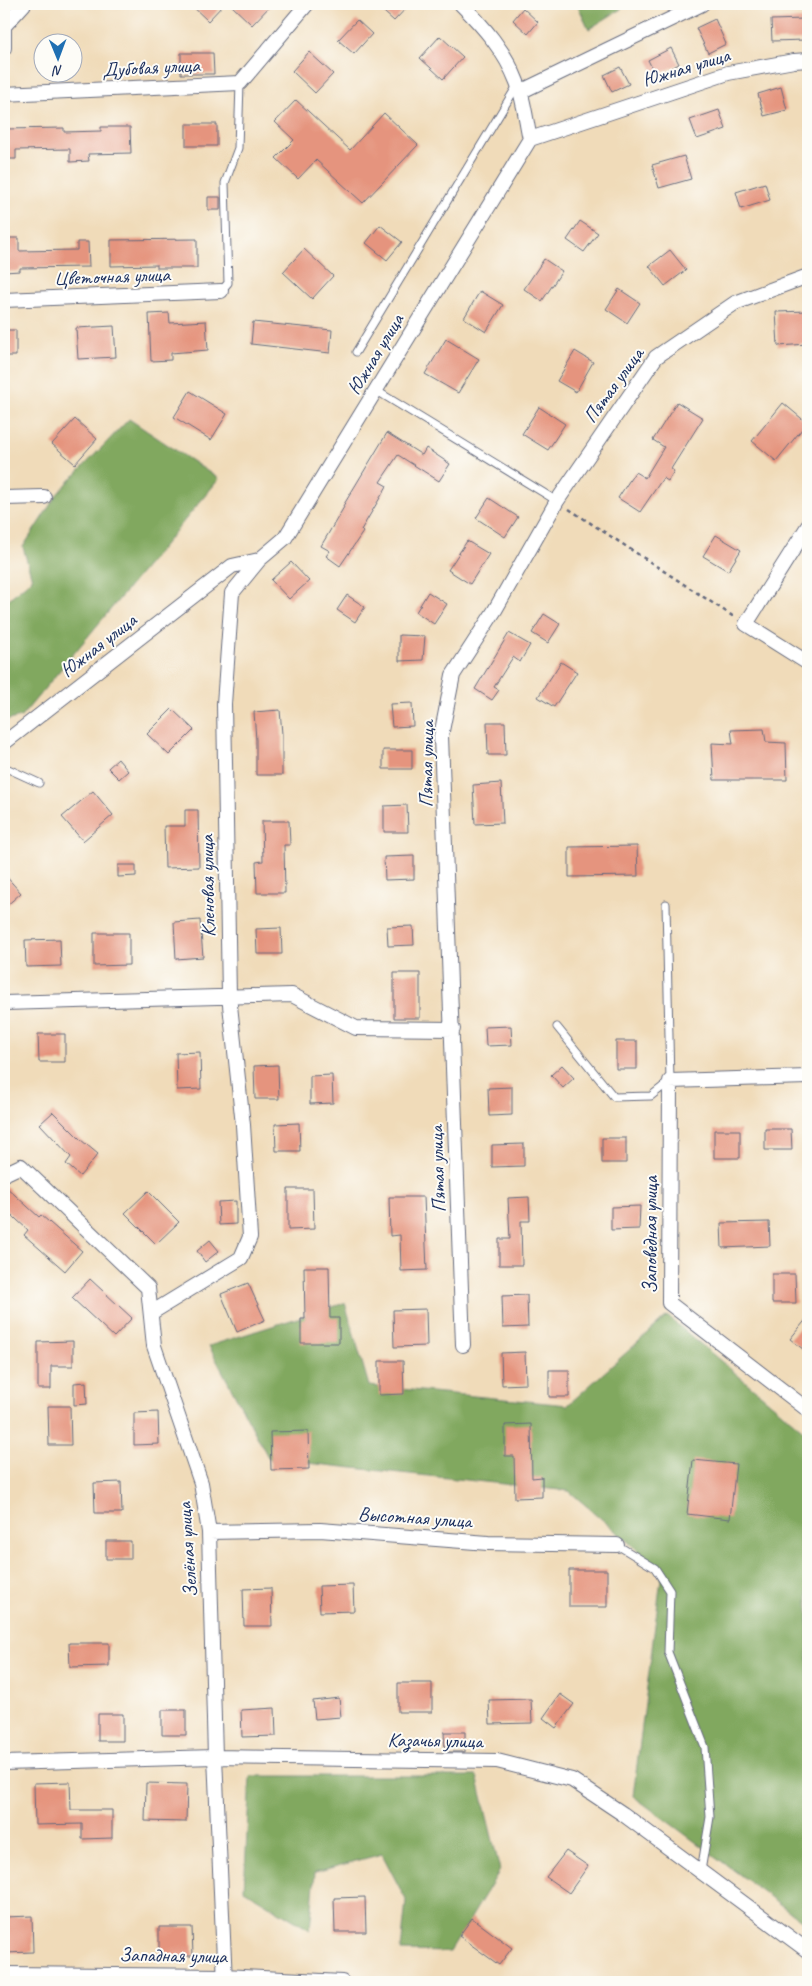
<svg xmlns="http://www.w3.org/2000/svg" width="812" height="1986" font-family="Caveat,sans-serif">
	<rect width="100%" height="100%" fill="#fdfcf7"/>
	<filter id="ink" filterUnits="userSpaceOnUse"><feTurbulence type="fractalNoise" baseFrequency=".02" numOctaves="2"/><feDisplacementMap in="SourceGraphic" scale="10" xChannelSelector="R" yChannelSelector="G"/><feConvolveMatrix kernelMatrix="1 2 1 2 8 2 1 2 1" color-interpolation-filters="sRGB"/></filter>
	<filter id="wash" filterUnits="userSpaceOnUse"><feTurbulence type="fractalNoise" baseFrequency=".0096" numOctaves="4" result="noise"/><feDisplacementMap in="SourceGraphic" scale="20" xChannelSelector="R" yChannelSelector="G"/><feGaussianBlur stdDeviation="1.12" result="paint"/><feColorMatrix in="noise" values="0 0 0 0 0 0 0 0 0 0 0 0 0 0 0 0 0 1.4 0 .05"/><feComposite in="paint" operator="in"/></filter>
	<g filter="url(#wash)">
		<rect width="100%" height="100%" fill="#f0dbb9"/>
		<path fill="#81a85f" stroke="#4e6c5e" d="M 577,4 L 629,4 L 589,29 Z
			M 129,419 L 219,479 L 21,717 L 4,721 L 4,603 L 32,579 L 23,547 L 58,493 Z
			M 345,1303 L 369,1386 L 568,1405 L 667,1316 L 808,1434 L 808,1925 L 633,1796 L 662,1571 L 569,1491 L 269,1459 L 209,1346 Z
			M 250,1776 L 477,1776 L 500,1870 L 450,1952 L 401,1951 L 406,1900 L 382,1854 L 315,1872 L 310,1930 L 244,1890 Z"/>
		<g id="blocks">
			<path fill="#e5947e" d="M 190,4 L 224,4 L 208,21 Z
				M 230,4 L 272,4 L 252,25 Z
				M 375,4 L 410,4 L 394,21 Z
				M 523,8 L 538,22 L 528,34 L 513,20 Z
				M 715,19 L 726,44 L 708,53 L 696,28 Z
				M 804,19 L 805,40 L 772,41 L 771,20 Z
				M 357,20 L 372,34 L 354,54 L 338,40 Z
				M 440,36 L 463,57 L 443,79 L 420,58 Z
				M 671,48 L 679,64 L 656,76 L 648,60 Z
				M 309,52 L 333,74 L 315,93 L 292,71 Z
				M 181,53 L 213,53 L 214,74 L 181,74 Z
				M 620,67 L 629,84 L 612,92 L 604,75 Z
				M 781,87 L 787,110 L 764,116 L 758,94 Z
				M 296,100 L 350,150 L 384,113 L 418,145 L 363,203 L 316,160 L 298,179 L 276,158 L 294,140 L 275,122 Z
				M 719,110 L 726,129 L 697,139 L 690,120 Z
				M 186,124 L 217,124 L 217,146 L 186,146 Z
				M 101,127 L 130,127 L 131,153 L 88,154 L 89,161 L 70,162 L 70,149 L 16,150 L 16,159 L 4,159 L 4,129 L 64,128 L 64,132 L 101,131 Z
				M 684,156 L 691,179 L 659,188 L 652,165 Z
				M 765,183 L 770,200 L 741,209 L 736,192 Z
				M 208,197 L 220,197 L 220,210 L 208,210 Z
				M 580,221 L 598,233 L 584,252 L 567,240 Z
				M 380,225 L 402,242 L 387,260 L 366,243 Z
				M 4,238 L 19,238 L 19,251 L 77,250 L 77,242 L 88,242 L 89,267 L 20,268 L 20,271 L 4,272 Z
				M 197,239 L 197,268 L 157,268 L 157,265 L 111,266 L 111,240 Z
				M 304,249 L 333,276 L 312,299 L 283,272 Z
				M 670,250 L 686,270 L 665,286 L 649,266 Z
				M 544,259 L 562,271 L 542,301 L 524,289 Z
				M 619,289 L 640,303 L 627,323 L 606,309 Z
				M 480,291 L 503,305 L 486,332 L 464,318 Z
				M 808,311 L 808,344 L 778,346 L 776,312 Z
				M 169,313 L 170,323 L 206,321 L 208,350 L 171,353 L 171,360 L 151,361 L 149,314 Z
				M 253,322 L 332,330 L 330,353 L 251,344 Z
				M 114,326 L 116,357 L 78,359 L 76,328 Z
				M 4,330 L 16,330 L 16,356 L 4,356 Z
				M 446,339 L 479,359 L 458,393 L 425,374 Z
				M 575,351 L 593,362 L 576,392 L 557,381 Z
				M 190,391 L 227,414 L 211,440 L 174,417 Z
				M 677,402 L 703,418 L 671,469 L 674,471 L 668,481 L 663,478 L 640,512 L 618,498 L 635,472 L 645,478 L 664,447 L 653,440 Z
				M 783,403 L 807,423 L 776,461 L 752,441 Z
				M 539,407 L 565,424 L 548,450 L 522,434 Z
				M 75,419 L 97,439 L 75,464 L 52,444 Z
				M 387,433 L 422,455 L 426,448 L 450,464 L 439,481 L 398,455 L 380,482 L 387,486 L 361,530 L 363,532 L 340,566 L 326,556 L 330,551 L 321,546 L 344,507 L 343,506 Z
				M 489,498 L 518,517 L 505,537 L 476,518 Z
				M 716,535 L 741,550 L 728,571 L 703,556 Z
				M 467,541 L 489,554 L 470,584 L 448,570 Z
				M 291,562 L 309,581 L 289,599 L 271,580 Z
				M 428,592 L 447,604 L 434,624 L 416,612 Z
				M 347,595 L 365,607 L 355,622 L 337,610 Z
				M 544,614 L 560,624 L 548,643 L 532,633 Z
				M 509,633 L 530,645 L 520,662 L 513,657 L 494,687 L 499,690 L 492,700 L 475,689 Z
				M 399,635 L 425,636 L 423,660 L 399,661 Z
				M 561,662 L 577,672 L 554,707 L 538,697 Z
				M 412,703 L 413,726 L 392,727 L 390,704 Z
				M 172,709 L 194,730 L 169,755 L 147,734 Z
				M 280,710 L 282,734 L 282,775 L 256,775 L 256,740 L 254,712 Z
				M 487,722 L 505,722 L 506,755 L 488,755 Z
				M 764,729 L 766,742 L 786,743 L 787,780 L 714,780 L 712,743 L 733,744 L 731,730 Z
				M 383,750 L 412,750 L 412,769 L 383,769 Z
				M 118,759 L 128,771 L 119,779 L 108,768 Z
				M 501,783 L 503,823 L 475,824 L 473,785 Z
				M 93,791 L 113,815 L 83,841 L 62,817 Z
				M 407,805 L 408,832 L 384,832 L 384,806 Z
				M 185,810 L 198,810 L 199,867 L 165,868 L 164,826 L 185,826 Z
				M 262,821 L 289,821 L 290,845 L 284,845 L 285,893 L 257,893 L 256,862 L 263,861 Z
				M 637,846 L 638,876 L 569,877 L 569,847 Z
				M 414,856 L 414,879 L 385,880 L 384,857 Z
				M 118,865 L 136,865 L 136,876 L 118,877 Z
				M 4,874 L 21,893 L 4,908 Z
				M 200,920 L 203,957 L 176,959 L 174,922 Z
				M 413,926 L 414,945 L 388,946 L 387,927 Z
				M 281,928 L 282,954 L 257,954 L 256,929 Z
				M 94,933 L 129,933 L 129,965 L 94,966 Z
				M 60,939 L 61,966 L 26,967 L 25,940 Z
				M 394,973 L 420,973 L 420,1018 L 394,1018 Z
				M 511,1026 L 512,1045 L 486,1046 L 485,1027 Z
				M 38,1034 L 65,1034 L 65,1062 L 39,1062 Z
				M 616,1041 L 637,1041 L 637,1069 L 616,1069 Z
				M 200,1052 L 201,1089 L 177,1090 L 176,1053 Z
				M 278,1065 L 279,1099 L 255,1099 L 254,1066 Z
				M 562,1065 L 574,1078 L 563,1088 L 551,1075 Z
				M 332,1075 L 333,1103 L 310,1104 L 310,1076 Z
				M 512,1087 L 512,1115 L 489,1116 L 488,1088 Z
				M 53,1112 L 81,1140 L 98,1154 L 80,1176 L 66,1164 L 71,1157 L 40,1124 Z
				M 299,1123 L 300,1151 L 276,1151 L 275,1124 Z
				M 765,1129 L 791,1129 L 792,1150 L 765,1150 Z
				M 714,1130 L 740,1130 L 740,1158 L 714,1158 Z
				M 602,1138 L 626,1138 L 626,1163 L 602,1163 Z
				M 524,1144 L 524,1166 L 492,1167 L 492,1145 Z
				M 4,1185 L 39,1217 L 41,1215 L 82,1251 L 65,1271 L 24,1235 L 28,1230 L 4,1208 Z
				M 288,1189 L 313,1189 L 314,1229 L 288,1230 Z
				M 148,1191 L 179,1222 L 156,1244 L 125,1213 Z
				M 389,1197 L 424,1197 L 427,1270 L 401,1271 L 400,1235 L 390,1236 Z
				M 529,1197 L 530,1221 L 521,1221 L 522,1265 L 499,1265 L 499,1239 L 510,1239 L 508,1198 Z
				M 236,1201 L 236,1224 L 219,1225 L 218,1202 Z
				M 640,1206 L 639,1229 L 611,1230 L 611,1207 Z
				M 769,1222 L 770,1246 L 722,1248 L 721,1223 Z
				M 210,1240 L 219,1251 L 205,1262 L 197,1251 Z
				M 304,1267 L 329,1267 L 330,1318 L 339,1318 L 339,1343 L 301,1343 L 301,1319 L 305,1319 Z
				M 772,1274 L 795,1274 L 796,1303 L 772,1303 Z
				M 90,1279 L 132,1318 L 114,1337 L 72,1298 Z
				M 248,1283 L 265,1320 L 237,1332 L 221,1294 Z
				M 527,1295 L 528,1327 L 503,1328 L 502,1296 Z
				M 426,1309 L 427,1346 L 394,1347 L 393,1310 Z
				M 808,1317 L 808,1353 L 790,1339 Z
				M 73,1341 L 73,1366 L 51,1366 L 51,1389 L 38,1389 L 38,1342 Z
				M 525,1352 L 526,1384 L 502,1385 L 501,1353 Z
				M 379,1361 L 403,1361 L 404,1394 L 379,1395 Z
				M 549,1370 L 569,1370 L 569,1397 L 549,1397 Z
				M 86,1382 L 87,1404 L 74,1405 L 74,1383 Z
				M 48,1406 L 70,1406 L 71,1445 L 49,1445 Z
				M 158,1412 L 159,1444 L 134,1445 L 134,1413 Z
				M 531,1424 L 532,1478 L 542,1477 L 542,1497 L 515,1498 L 514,1456 L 505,1456 L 505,1425 Z
				M 308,1431 L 309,1469 L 271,1470 L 270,1432 Z
				M 693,1460 L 736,1464 L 730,1519 L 687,1514 Z
				M 121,1482 L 122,1513 L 95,1513 L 94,1483 Z
				M 106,1541 L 131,1541 L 131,1559 L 106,1559 Z
				M 569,1570 L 607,1570 L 607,1607 L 569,1607 Z
				M 353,1585 L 354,1611 L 320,1612 L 319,1586 Z
				M 271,1588 L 272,1626 L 244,1626 L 243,1589 Z
				M 69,1643 L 109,1643 L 109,1666 L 70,1667 Z
				M 398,1683 L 432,1683 L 432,1712 L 398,1712 Z
				M 560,1694 L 574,1704 L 556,1728 L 543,1718 Z
				M 339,1698 L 341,1717 L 315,1719 L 313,1701 Z
				M 531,1699 L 532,1723 L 490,1724 L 489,1700 Z
				M 275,1708 L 276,1736 L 242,1737 L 241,1710 Z
				M 162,1710 L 186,1710 L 186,1735 L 162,1735 Z
				M 98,1714 L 123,1714 L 123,1741 L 98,1741 Z
				M 444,1732 L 465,1732 L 465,1752 L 445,1752 Z
				M 70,1782 L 71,1810 L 112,1810 L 112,1838 L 82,1839 L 82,1824 L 35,1825 L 34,1783 Z
				M 146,1783 L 187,1784 L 186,1822 L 145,1821 Z
				M 566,1851 L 588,1866 L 569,1893 L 546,1877 Z
				M 365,1897 L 366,1932 L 335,1932 L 334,1898 Z
				M 32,1916 L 33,1952 L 4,1953 L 4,1917 Z
				M 472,1918 L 512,1948 L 499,1965 L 459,1936 Z
				M 159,1927 L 192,1927 L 193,1956 L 159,1956 Z"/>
		</g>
	</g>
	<g filter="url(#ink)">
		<use href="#blocks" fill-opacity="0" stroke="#666b7e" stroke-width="1"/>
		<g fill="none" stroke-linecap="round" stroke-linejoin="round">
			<g stroke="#666b7e" stroke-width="9">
				<path id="service" d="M 221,291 L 228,283 L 225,183 L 238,148 L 240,83
					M 356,352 L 518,84
					M 377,391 L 557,501
					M 4,767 L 39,783
					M 557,1027 L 614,1097 L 651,1096 L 670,1081 L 666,904
					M 617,1545 L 655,1568 L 670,1591 L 668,1652 L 705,1747 L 710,1817 L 701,1871"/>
			</g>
			<g stroke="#666b7e" stroke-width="16">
				<path id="minor" d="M 461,4 C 484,27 505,51 517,82 C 524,99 526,121 530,139
					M 4,48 L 4,26 L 24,4
					M 520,92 L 702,4
					M 4,94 L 240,83 L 307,4
					M 4,300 L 221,291
					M 4,498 L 44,497
					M 808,526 L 746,624 L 808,663
					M 4,743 L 232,566 L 259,560 L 285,538 L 530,139 L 728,73 L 794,61 L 808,60
					M 4,1003 L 292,995 L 356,1028 L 453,1029
					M 808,1077 L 670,1081 L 669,1303 L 808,1410
					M 4,1174 L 21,1166 L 148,1288 L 154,1346 L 201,1483 L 209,1532 L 215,1757 L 225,1982
					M 151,1313 L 241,1258 L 250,1237 L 243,1125 L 229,996 L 224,704 L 232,593 L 259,560
					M 463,1345 L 441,736 L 453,675 L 495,610 L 557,501 L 656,357 L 735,303 L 808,276
					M 209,1532 L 320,1530 L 488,1543 L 617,1545
					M 4,1763 L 215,1757 L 497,1761 L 572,1780 L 623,1814 L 808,1951
					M 4,1974 L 224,1976 L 342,1982"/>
			</g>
			<path stroke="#666b7e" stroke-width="2.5" stroke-dasharray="4 4" stroke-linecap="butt" d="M 569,509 L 734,617"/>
			<use href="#service" stroke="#fff" stroke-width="7"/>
			<use href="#minor" stroke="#fff" stroke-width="14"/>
		</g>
	</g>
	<g text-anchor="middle" stroke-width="4" stroke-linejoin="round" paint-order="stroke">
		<g font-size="20" fill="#1b2f5e" stroke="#fdfcf7">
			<text transform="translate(151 67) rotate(-3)" y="7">Дубовая улица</text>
			<text transform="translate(686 67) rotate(-17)" y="7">Южная улица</text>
			<text transform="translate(112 276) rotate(-2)" y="7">Цветочная улица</text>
			<text transform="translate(375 354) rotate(-59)" y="7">Южная улица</text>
			<text transform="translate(613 385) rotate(-54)" y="7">Пятая улица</text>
			<text transform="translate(98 645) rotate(-38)" y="7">Южная улица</text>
			<text transform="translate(426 764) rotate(-89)" y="7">Пятая улица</text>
			<text transform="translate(207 886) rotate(-91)" y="7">Кленовая улица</text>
			<text transform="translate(437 1169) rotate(-92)" y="7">Пятая улица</text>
			<text transform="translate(650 1235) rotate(-90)" y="7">Заповедная улица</text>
			<text transform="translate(415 1517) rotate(4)" y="7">Высотная улица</text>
			<text transform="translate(187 1550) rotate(-94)" y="7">Зелёная улица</text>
			<text transform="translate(435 1740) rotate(1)" y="7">Казачья улица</text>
			<text transform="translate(173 1955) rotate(1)" y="7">Западная улица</text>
		</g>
	</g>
	<rect width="812" height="1986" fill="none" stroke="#fdfcf7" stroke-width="20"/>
	<g transform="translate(58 58) rotate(179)"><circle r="24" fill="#fdfcf7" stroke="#a3aaba"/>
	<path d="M0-4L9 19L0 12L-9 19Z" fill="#1f6fb2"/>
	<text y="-8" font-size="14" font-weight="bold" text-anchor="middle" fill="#1b2f5e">N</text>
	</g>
</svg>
